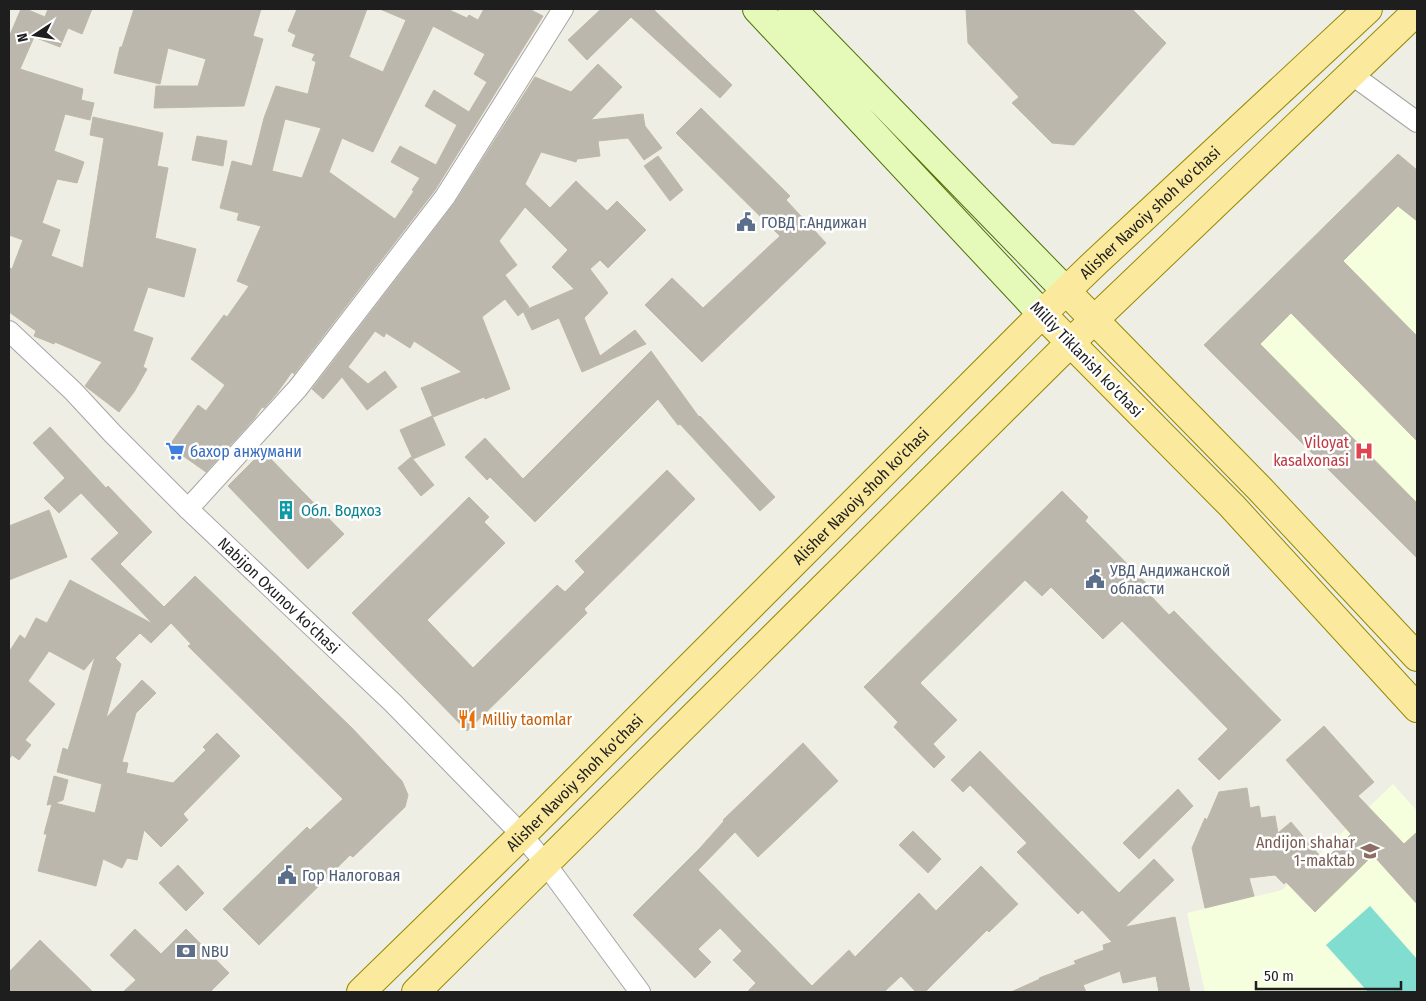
<svg xmlns="http://www.w3.org/2000/svg" width="1426" height="1001" font-family="'Fira Sans Condensed',sans-serif">
	<rect width="100%" height="100%" fill="#efeee4"/>
	<path fill="#f6ffdd" d="M 1398,154 L 1417,170 L 1417,558 L 1204,345 Z
		M 1393,784 L 1417,811 L 1417,992 L 1205,992 L 1187,913 L 1282,890 Z"/>
	<path fill="#82ddd1" d="M 1370,906 L 1417,959 L 1417,992 L 1368,992 L 1326,945 Z"/>
	<path fill="#bbb7ad" stroke="#c0b8a6" fill-rule="evenodd" d="M 21,9 L 26,9 L 45,17 L 48,9 L 92,9 L 82,34 L 68,28 L 60,47 L 34,37 L 20,69 L 83,89 L 81,100 L 94,103 L 90,120 L 65,114 L 54,151 L 84,162 L 77,183 L 57,179 L 42,223 L 60,230 L 51,256 L 83,268 L 104,138 L 90,135 L 93,117 L 163,133 L 157,166 L 168,168 L 155,238 L 196,249 L 184,297 L 148,287 L 133,331 L 153,338 L 143,367 L 147,369 L 134,392 L 119,412 L 85,386 L 102,362 L 55,342 L 54,344 L 34,336 L 36,331 L 9,312 L 9,268 L 12,269 L 23,240 L 9,235 L 9,37 Z
		M 134,9 L 261,9 L 253,36 L 263,39 L 244,106 L 154,108 L 156,86 L 198,86 L 206,59 L 168,48 L 160,84 L 114,73 L 120,47 L 122,47 Z
		M 297,9 L 367,9 L 349,57 L 383,72 L 406,20 L 380,9 L 447,9 L 467,18 L 469,15 L 478,20 L 484,9 L 529,9 L 543,16 L 435,190 L 294,374 L 292,372 L 277,393 L 264,408 L 262,407 L 254,419 L 206,472 L 169,446 L 198,405 L 206,411 L 225,385 L 191,359 L 224,315 L 227,317 L 249,286 L 237,281 L 261,226 L 237,220 L 239,213 L 220,208 L 232,161 L 252,166 L 264,118 L 276,86 L 308,94 L 316,62 L 312,60 L 315,54 L 292,46 L 296,35 L 288,31 ZM 433,26 L 485,54 L 474,74 L 487,82 L 469,112 L 434,90 L 425,106 L 457,125 L 436,165 L 400,146 L 391,162 L 420,178 L 412,190 L 414,191 L 395,219 L 329,172 L 342,138 L 373,152 ZM 285,119 L 321,128 L 302,178 L 272,171 Z
		M 601,9 L 653,9 L 732,85 L 720,98 L 631,17 L 587,60 L 568,40 Z
		M 966,9 L 1132,9 L 1166,43 L 1074,145 L 1052,143 L 1012,103 L 1019,97 L 968,43 Z
		M 598,64 L 622,87 L 591,120 L 643,114 L 645,126 L 662,148 L 644,160 L 628,138 L 598,141 L 600,156 L 577,159 L 576,162 L 541,152 L 525,184 L 550,208 L 576,181 L 607,211 L 617,201 L 646,230 L 608,268 L 600,260 L 590,269 L 608,293 L 584,318 L 600,356 L 635,330 L 646,344 L 582,372 L 559,318 L 532,330 L 523,311 L 574,289 L 552,267 L 568,250 L 525,207 L 499,241 L 517,265 L 505,275 L 529,307 L 518,316 L 505,299 L 482,317 L 510,389 L 485,399 L 484,397 L 433,417 L 421,388 L 462,372 L 414,341 L 410,348 L 386,333 L 384,337 L 375,331 L 348,367 L 368,384 L 385,371 L 397,387 L 367,410 L 342,377 L 323,399 L 312,389 L 454,204 L 535,77 L 571,92 Z
		M 701,108 L 790,196 L 786,200 L 826,243 L 702,362 L 645,305 L 672,278 L 703,308 L 780,236 L 676,133 Z
		M 197,136 L 227,141 L 223,166 L 192,160 Z
		M 1398,154 L 1417,170 L 1417,221 L 1398,206 L 1343,261 L 1417,336 L 1417,441 L 1291,313 L 1260,344 L 1417,503 L 1417,558 L 1204,345 Z
		M 658,156 L 683,190 L 670,201 L 644,166 Z
		M 651,351 L 699,417 L 700,416 L 775,497 L 760,511 L 680,424 L 678,425 L 658,399 L 535,522 L 490,477 L 487,480 L 465,457 L 485,438 L 523,479 Z
		M 432,416 L 445,445 L 413,459 L 400,430 Z
		M 50,427 L 106,488 L 108,486 L 152,532 L 120,564 L 164,607 L 195,576 L 352,728 L 402,781 L 408,795 L 405,807 L 353,857 L 350,855 L 259,945 L 223,909 L 307,827 L 310,830 L 343,799 L 188,646 L 191,644 L 171,623 L 151,643 L 140,633 L 115,658 L 121,664 L 106,718 L 142,680 L 156,693 L 136,713 L 122,762 L 128,763 L 126,773 L 173,783 L 206,750 L 203,747 L 217,733 L 240,756 L 183,814 L 188,820 L 161,847 L 144,830 L 137,860 L 127,858 L 122,868 L 103,859 L 96,886 L 38,871 L 47,834 L 44,834 L 52,804 L 47,805 L 54,776 L 68,780 L 63,800 L 55,803 L 95,813 L 102,784 L 57,772 L 63,748 L 68,750 L 95,657 L 84,670 L 49,651 L 28,681 L 55,704 L 25,740 L 31,745 L 19,760 L 12,755 L 9,759 L 9,652 L 20,635 L 25,639 L 36,618 L 47,623 L 70,580 L 153,624 L 91,559 L 119,533 L 81,493 L 59,513 L 44,498 L 65,478 L 33,443 Z
		M 263,451 L 344,534 L 308,569 L 228,486 Z
		M 411,457 L 434,485 L 421,496 L 398,468 Z
		M 667,470 L 695,499 L 584,609 L 587,613 L 467,731 L 352,613 L 469,497 L 489,517 L 484,522 L 505,543 L 427,620 L 473,668 L 557,585 L 565,592 L 585,572 L 575,561 Z
		M 1062,491 L 1088,517 L 1085,521 L 1151,588 L 1147,592 L 1169,615 L 1174,611 L 1281,720 L 1219,780 L 1198,759 L 1228,729 L 1122,621 L 1103,639 L 1051,587 L 1042,596 L 1025,580 L 920,683 L 957,720 L 933,744 L 945,757 L 934,768 L 894,727 L 898,722 L 864,687 Z
		M 49,510 L 67,557 L 9,580 L 9,526 Z
		M 1324,726 L 1374,782 L 1358,796 L 1404,844 L 1417,832 L 1417,904 L 1373,855 L 1315,912 L 1286,882 L 1284,884 L 1275,875 L 1249,878 L 1254,896 L 1205,908 L 1192,848 L 1205,818 L 1207,820 L 1219,792 L 1247,788 L 1250,808 L 1259,806 L 1261,818 L 1275,816 L 1278,833 L 1291,822 L 1324,861 L 1351,834 L 1286,760 Z
		M 803,743 L 838,781 L 758,857 L 735,832 L 698,870 L 812,986 L 849,950 L 855,957 L 919,893 L 936,911 L 981,866 L 1018,904 L 989,932 L 987,930 L 925,992 L 916,992 L 901,976 L 884,992 L 747,992 L 756,983 L 733,960 L 742,951 L 720,928 L 698,949 L 711,962 L 695,978 L 633,915 L 700,848 L 724,821 L 723,820 Z
		M 980,751 L 1119,893 L 1154,859 L 1174,880 L 1125,927 L 1175,917 L 1190,992 L 1159,992 L 1156,976 L 1123,983 L 1120,971 L 1083,985 L 1086,992 L 1011,992 L 1040,979 L 1039,978 L 1076,964 L 1074,961 L 1104,950 L 1103,945 L 1112,942 L 1082,910 L 1078,914 L 1017,852 L 1027,843 L 970,785 L 963,792 L 951,780 Z
		M 1178,789 L 1193,806 L 1139,859 L 1123,843 Z
		M 913,831 L 941,859 L 928,873 L 899,845 Z
		M 178,865 L 204,893 L 186,911 L 159,883 Z
		M 135,929 L 161,954 L 186,929 L 229,973 L 210,992 L 123,992 L 136,980 L 110,955 Z
		M 40,940 L 93,992 L 9,992 L 9,972 Z"/>
	<g fill="none" stroke-linecap="round" stroke-linejoin="round">
		<g stroke="#a5a5a5" stroke-width="22">
			<g id="street">
				<path d="M 1351,74 L 1417,122"/>
				<path id="s1" d="M 9,331 L 73,391 L 112,433 L 188,509 L 393,703 L 522,835 L 545,863 L 640,992"/>
				<path d="M 188,509 L 298,388 L 445,197 L 563,9"/>
			</g>
		</g>
		<g stroke="#4c7306" stroke-width="30">
			<path id="secondary" d="M 757,9 L 1042,314
				M 792,9 L 1066,291"/>
		</g>
		<g stroke="#968a02" stroke-width="30">
			<g id="primary">
				<path d="M 1066,291 L 1259,488 L 1417,657"/>
				<path d="M 1042,314 L 1232,506 L 1417,708"/>
				<path id="s2" d="M 361,992 L 522,835 L 1042,314 L 1096,262 L 1368,9"/>
				<path d="M 416,992 L 1070,343 L 1417,11"/>
			</g>
		</g>
		<use href="#street" stroke="#fff" stroke-width="20"/>
		<use href="#secondary" stroke="#e5f9b8" stroke-width="28"/>
		<use href="#primary" stroke="#fbe99d" stroke-width="28"/>
	</g>
	<defs>
		<g id="civic-bare" transform="scale(1.5)"><path d="M-.6-6.5H3V-4.5H.6V-3L4-1V1h2V6H-6V1h2V-1L-.6-3ZM-1.2 2.5V6h2.4V2.5Z" fill="#5c6f8a" stroke="#fff" stroke-width="2.5" paint-order="stroke"/></g>
		<g id="supermarket-bare" transform="scale(1.5)"><path d="M-6-5.5h2.5l.6 2H6L4.5 2H-2.5L-4.4-4H-6ZM-1.5 3.2a1.3 1.3 0 1 0 .1 0ZM3 3.2a1.3 1.3 0 1 0 .1 0Z" fill="#3f7fe0" stroke="#fff" stroke-width="2.5" paint-order="stroke"/></g>
		<g id="hospital-bare" transform="scale(1.5)"><path d="M-5-5h3v3.5h4V-5h3V5h-3V1.5h-4V5h-3Z" fill="#e0444e" stroke="#fff" stroke-width="2.5" paint-order="stroke"/></g>
		<g id="building-bare" transform="scale(1.5)"><path d="M-4-6H4V6H1V3H-1V6H-4ZM-2.5-4.3h1.7v1.8h-1.7ZM.8-4.3h1.7v1.8H.8ZM-2.5-1h1.7V.8h-1.7ZM.8-1h1.7V.8H.8Z" fill="#0f9aa8" stroke="#fff" stroke-width="2.5" paint-order="stroke"/></g>
		<g id="restaurant-bare" transform="scale(1.5)"><path d="M-5-6h1v4h1v-4h1v4h1v-4h1v5L-1.5 .5V6h-2V.5L-5-1ZM5-6V6H3V1.5H1.5Q1.5-4 5-6Z" fill="#e8710a" stroke="#fff" stroke-width="2.5" paint-order="stroke"/></g>
		<g id="school-bare" transform="scale(1.5)"><path d="M0-5L7-2L0 1L-7-2ZM-4 1L0 2.5L4 1V4Q0 6-4 4Z" fill="#8d6e63" stroke="#fff" stroke-width="2.5" paint-order="stroke"/></g>
		<g id="bank-bare" transform="scale(1.5)"><path d="M-6-4H6V4H-6ZM0-2.3a2.3 2.3 0 1 0 0 4.6a2.3 2.3 0 1 0 0-4.6Z" fill="#5c6f8a" stroke="#fff" stroke-width="2.5" paint-order="stroke"/></g>
	</defs>
	<g fill-rule="evenodd">
		<use href="#civic-bare" x="746" y="222"/>
		<use href="#supermarket-bare" x="175" y="451"/>
		<use href="#hospital-bare" x="1364" y="451"/>
		<use href="#building-bare" x="286" y="510"/>
		<use href="#civic-bare" x="1095" y="579"/>
		<use href="#restaurant-bare" x="467" y="719"/>
		<use href="#school-bare" x="1370" y="851"/>
		<use href="#civic-bare" x="287" y="875"/>
		<use href="#bank-bare" x="186" y="951"/>
	</g>
	<g text-anchor="middle" stroke-width="5" stroke-linejoin="round" paint-order="stroke">
		<g font-size="16" fill="#1e1e1e" stroke="#fff">
			<text dy="6" stroke="none"><textPath href="#s2" startOffset="1109">Alisher Navoiy shoh ko'chasi</textPath></text>
			<text transform="translate(1087 359) rotate(46)" y="6">Milliy Tiklanish ko'chasi</text>
			<text dy="6" stroke="none"><textPath href="#s2" startOffset="704">Alisher Navoiy shoh ko'chasi</textPath></text>
			<text dy="6" stroke="none"><textPath href="#s1" startOffset="378">Nabijon Oxunov ko'chasi</textPath></text>
			<text dy="6" stroke="none"><textPath href="#s2" startOffset="299">Alisher Navoiy shoh ko'chasi</textPath></text>
		</g>
		<g font-size="16" fill="#4e5e75" stroke="#fff" text-anchor="start">
			<text x="761" y="228">ГОВД г.Андижан</text>
			<text x="1110" y="576">УВД Андижанской<tspan x="1110" dy="18">области</tspan></text>
			<text x="302" y="881">Гор Налоговая</text>
			<text x="201" y="957">NBU</text>
		</g>
		<g font-size="16" fill="#be3a42" stroke="#fff" text-anchor="end">
			<text x="1349" y="448">Viloyat<tspan x="1349" dy="18">kasalxonasi</tspan></text>
		</g>
		<g font-size="16" fill="#366cbe" stroke="#fff" text-anchor="start">
			<text x="190" y="457">бахор анжумани</text>
		</g>
		<g font-size="16" fill="#0d838f" stroke="#fff" text-anchor="start">
			<text x="301" y="516">Обл. Водхоз</text>
		</g>
		<g font-size="16" fill="#c56008" stroke="#fff" text-anchor="start">
			<text x="482" y="725">Milliy taomlar</text>
		</g>
		<g font-size="16" fill="#785e54" stroke="#fff" text-anchor="end">
			<text x="1355" y="848">Andijon shahar<tspan x="1355" dy="18">1-maktab</tspan></text>
		</g>
	</g>
	<rect width="1426" height="1001" fill="none" stroke="#1e1e1e" stroke-width="20"/>
	<g transform="translate(35 35) rotate(258)" stroke="#ffffff" stroke-width="4" paint-order="stroke">
	<path d="M0-4L9 19L0 12L-9 19Z" fill="#1e1e1e"/>
	<text y="-8" font-size="14" font-weight="bold" text-anchor="middle" fill="#1e1e1e">N</text>
	</g>
	<path d="M1256 981v8h145v-8" fill="none" stroke="#1e1e1e" stroke-width="2.5"/>
	<text x="1264" y="981" font-size="15" fill="#1e1e1e" stroke="#ffffff" stroke-width="4" paint-order="stroke">50 m</text>
</svg>
